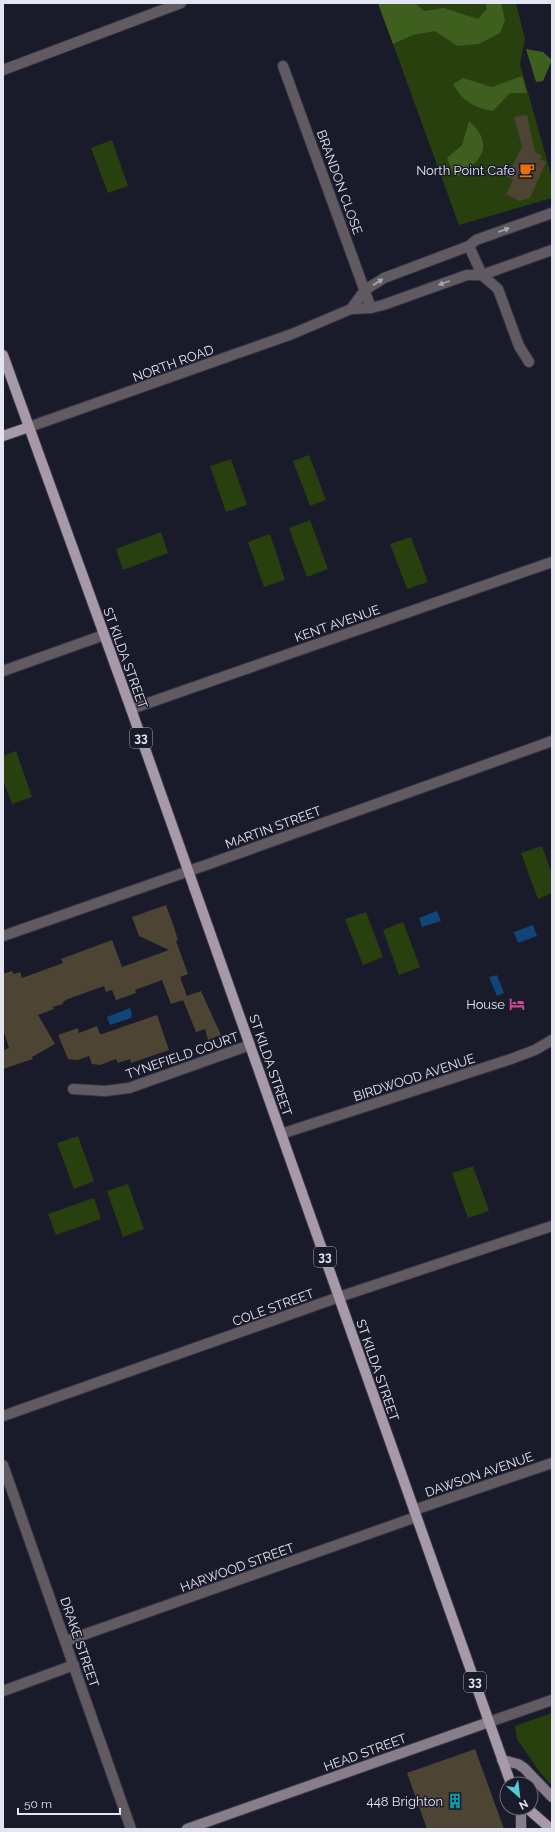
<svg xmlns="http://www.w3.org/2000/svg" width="555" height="1832" font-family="Raleway,sans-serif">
	<rect width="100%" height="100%" fill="#191a2a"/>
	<path fill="#27400e" d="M 378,3 L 516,3 L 525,39 L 520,64 L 552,178 L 552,198 L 459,225 Z
		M 112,140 L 128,186 L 108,193 L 91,148 Z
		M 309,455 L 326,500 L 310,506 L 293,461 Z
		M 231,459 L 247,505 L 226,512 L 210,466 Z
		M 310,520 L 328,569 L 307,577 L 289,528 Z
		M 161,532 L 168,553 L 123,570 L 116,549 Z
		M 270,534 L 285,580 L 264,587 L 248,542 Z
		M 411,537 L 428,582 L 407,589 L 390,544 Z
		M 16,751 L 32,797 L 12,804 L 3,780 L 3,756 Z
		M 542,846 L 552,874 L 552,893 L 538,899 L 521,853 Z
		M 366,912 L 383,957 L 363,965 L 345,919 Z
		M 403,922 L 420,967 L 399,975 L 383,930 Z
		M 78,1136 L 94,1181 L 74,1189 L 57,1143 Z
		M 473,1166 L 489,1211 L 468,1218 L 452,1173 Z
		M 128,1184 L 144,1229 L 123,1237 L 107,1191 Z
		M 94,1198 L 101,1219 L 56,1235 L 48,1214 Z
		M 552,1713 L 552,1786 L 539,1771 L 517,1739 L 515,1726 Z"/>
	<path fill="#3e5f1d" d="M 378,3 L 415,3 L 424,11 L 444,8 L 478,19 L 487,9 L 485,3 L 501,3 L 505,20 L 500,33 L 479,44 L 457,46 L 435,31 L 413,35 L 393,44 Z
		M 526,49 L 543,52 L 552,60 L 543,81 L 536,82 Z
		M 522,76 L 527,93 L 510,93 L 493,111 C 474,108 462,101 453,84 L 463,78 L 492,87 Z
		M 469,121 C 496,145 481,163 455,177 L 447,158 L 462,145 Z"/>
	<path fill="#104577" d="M 437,911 L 441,921 L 422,927 L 419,918 Z
		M 533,925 L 537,936 L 518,943 L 514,932 Z
		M 497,975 L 504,993 L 497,996 L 489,977 Z
		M 130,1008 L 132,1013 L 131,1018 L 110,1025 L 107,1017 Z"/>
	<path fill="#4e4433" d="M 527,115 L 535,152 L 542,156 L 540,159 L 546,162 L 530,198 L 520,201 L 506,194 L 513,180 L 504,175 L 508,165 L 512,166 L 522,147 L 514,117 Z
		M 166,905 L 174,927 L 178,940 L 176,941 L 188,974 L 180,977 L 187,996 L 201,991 L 221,1035 L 208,1040 L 205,1029 L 196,1032 L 183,1000 L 171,1004 L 162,980 L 135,990 L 136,993 L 116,1000 L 112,990 L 106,992 L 104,986 L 68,999 L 63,1002 L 63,1004 L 53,1007 L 54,1009 L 38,1015 L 55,1044 L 32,1057 L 33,1059 L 3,1069 L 3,1050 L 9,1048 L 3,1029 L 3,974 L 12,971 L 14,974 L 20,972 L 22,978 L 63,963 L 61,959 L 112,940 L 122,967 L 169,950 L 139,936 L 132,917 Z
		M 157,1015 L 169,1050 L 131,1063 L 130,1059 L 118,1063 L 116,1059 L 100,1065 L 92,1064 L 89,1056 L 78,1060 L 68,1059 L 58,1035 L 78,1028 L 79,1033 L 97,1026 L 100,1034 L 102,1034 Z
		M 475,1749 L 504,1829 L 427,1829 L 407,1773 Z"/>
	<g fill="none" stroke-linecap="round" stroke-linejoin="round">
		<g stroke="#353646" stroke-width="12">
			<path id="street" d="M 283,66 L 371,308
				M 3,70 L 181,3
				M 469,246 L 482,275 L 498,289 L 519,346 L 529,362
				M 351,309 L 365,290 L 384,278 L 469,246 L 476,240 L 552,213
				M 29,427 L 292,334 L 351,309 L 371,308 L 383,305 L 467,275 L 482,275 L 552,250
				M 3,671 L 104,635
				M 131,709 L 552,562
				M 3,936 L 206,865 L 552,741
				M 73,1089 L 105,1091 L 129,1088 L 250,1045
				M 281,1134 L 511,1059 L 535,1050 L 552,1040
				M 3,1416 L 339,1297 L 552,1226
				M 3,1465 L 131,1829
				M 414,1510 L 552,1463
				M 66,1641 L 416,1517
				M 3,1691 L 74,1665
				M 489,1722 L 552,1700"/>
		</g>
		<g stroke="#353646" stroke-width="12">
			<path id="secondary" d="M 502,1760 L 518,1764 L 524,1768 L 552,1797
				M 521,1808 L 521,1829
				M 187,1829 L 489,1722"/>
		</g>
		<g stroke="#353646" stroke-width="12">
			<path id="primary" d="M 3,355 L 131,709 L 511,1784
				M 3,436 L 29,427
				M 527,1808 L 551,1829"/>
		</g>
		<use href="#street" stroke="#615a61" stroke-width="10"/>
		<use href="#secondary" stroke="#887e89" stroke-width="10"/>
		<use href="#primary" stroke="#a799a8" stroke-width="10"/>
	</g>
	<defs><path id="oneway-solid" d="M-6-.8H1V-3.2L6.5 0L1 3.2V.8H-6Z"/></defs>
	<g fill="#a8a6b0">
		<use href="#oneway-solid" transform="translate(504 230) rotate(-20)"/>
		<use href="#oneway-solid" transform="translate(378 282) rotate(-33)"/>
		<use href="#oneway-solid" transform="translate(444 283) rotate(160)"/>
	</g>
	<defs>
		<g id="cafe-bare" transform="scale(1.2)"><path d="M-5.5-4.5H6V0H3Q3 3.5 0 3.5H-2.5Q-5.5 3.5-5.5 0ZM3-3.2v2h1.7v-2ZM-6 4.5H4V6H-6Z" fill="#e8710a" stroke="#191a2a" stroke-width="2.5" paint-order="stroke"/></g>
		<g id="hotel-bare" transform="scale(1.2)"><path d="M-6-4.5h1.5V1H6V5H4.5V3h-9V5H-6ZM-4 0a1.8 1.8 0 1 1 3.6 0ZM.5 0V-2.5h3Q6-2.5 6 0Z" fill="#d1479c" stroke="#191a2a" stroke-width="2.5" paint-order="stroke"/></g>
		<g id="building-bare" transform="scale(1.2)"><path d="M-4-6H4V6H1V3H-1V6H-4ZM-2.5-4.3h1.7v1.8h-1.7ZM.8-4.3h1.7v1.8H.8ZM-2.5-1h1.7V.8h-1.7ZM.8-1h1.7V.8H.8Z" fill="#0f9aa8" stroke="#191a2a" stroke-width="2.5" paint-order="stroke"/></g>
	</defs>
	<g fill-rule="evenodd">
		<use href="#cafe-bare" x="527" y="170"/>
		<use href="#hotel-bare" x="517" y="1004"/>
		<use href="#building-bare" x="455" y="1801"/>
	</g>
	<g text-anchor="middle" stroke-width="3" stroke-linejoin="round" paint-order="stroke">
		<g fill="#191a2a" stroke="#a6a8b5" stroke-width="1">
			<rect x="130" y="728" width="22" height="20" rx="3"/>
			<rect x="314" y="1247" width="22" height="20" rx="3"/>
			<rect x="464" y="1672" width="22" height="20" rx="3"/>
		</g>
		<g font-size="12" font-weight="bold" fill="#e3e5f0">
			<text x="141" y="742">33</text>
			<text x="325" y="1261">33</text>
			<text x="475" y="1686">33</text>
		</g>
		<g font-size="13" fill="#e3e5f0" stroke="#191a2a" text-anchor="end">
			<text x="515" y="175">North Point Cafe</text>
			<text x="505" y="1009">House</text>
			<text x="443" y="1806">448 Brighton</text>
		</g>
		<g font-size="13" fill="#e3e5f0" stroke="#191a2a">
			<text transform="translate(340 182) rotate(70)" y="5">BRANDON CLOSE</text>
			<text transform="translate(173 363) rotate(-20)" y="5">NORTH ROAD</text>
			<text transform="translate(337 623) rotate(-19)" y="5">KENT AVENUE</text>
			<text transform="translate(126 658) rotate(70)" y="5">ST KILDA STREET</text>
			<text transform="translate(273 827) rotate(-20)" y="5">MARTIN STREET</text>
			<text transform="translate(182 1055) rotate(-19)" y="5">TYNEFIELD COURT</text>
			<text transform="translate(271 1065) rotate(71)" y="5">ST KILDA STREET</text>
			<text transform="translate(414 1077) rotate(-18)" y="5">BIRDWOOD AVENUE</text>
			<text transform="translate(273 1307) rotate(-20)" y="5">COLE STREET</text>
			<text transform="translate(378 1370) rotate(71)" y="5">ST KILDA STREET</text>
			<text transform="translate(479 1474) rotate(-19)" y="5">DAWSON AVENUE</text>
			<text transform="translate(237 1567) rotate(-20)" y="5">HARWOOD STREET</text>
			<text transform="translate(80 1642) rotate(71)" y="5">DRAKE STREET</text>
			<text transform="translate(365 1752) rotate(-20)" y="5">HEAD STREET</text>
		</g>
	</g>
	<rect width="555" height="1832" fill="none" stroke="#e3e5f0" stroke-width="8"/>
	<g transform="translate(519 1796) rotate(152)"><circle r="19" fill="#191a2a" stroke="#6a6b79"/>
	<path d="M0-3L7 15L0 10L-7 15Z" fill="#52cbd8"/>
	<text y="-6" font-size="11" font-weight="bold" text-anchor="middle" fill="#e3e5f0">N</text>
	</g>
	<path d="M18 1808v6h102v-6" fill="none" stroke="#e3e5f0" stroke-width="2"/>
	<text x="24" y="1808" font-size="12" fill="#e3e5f0" stroke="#191a2a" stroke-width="3" paint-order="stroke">50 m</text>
</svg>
